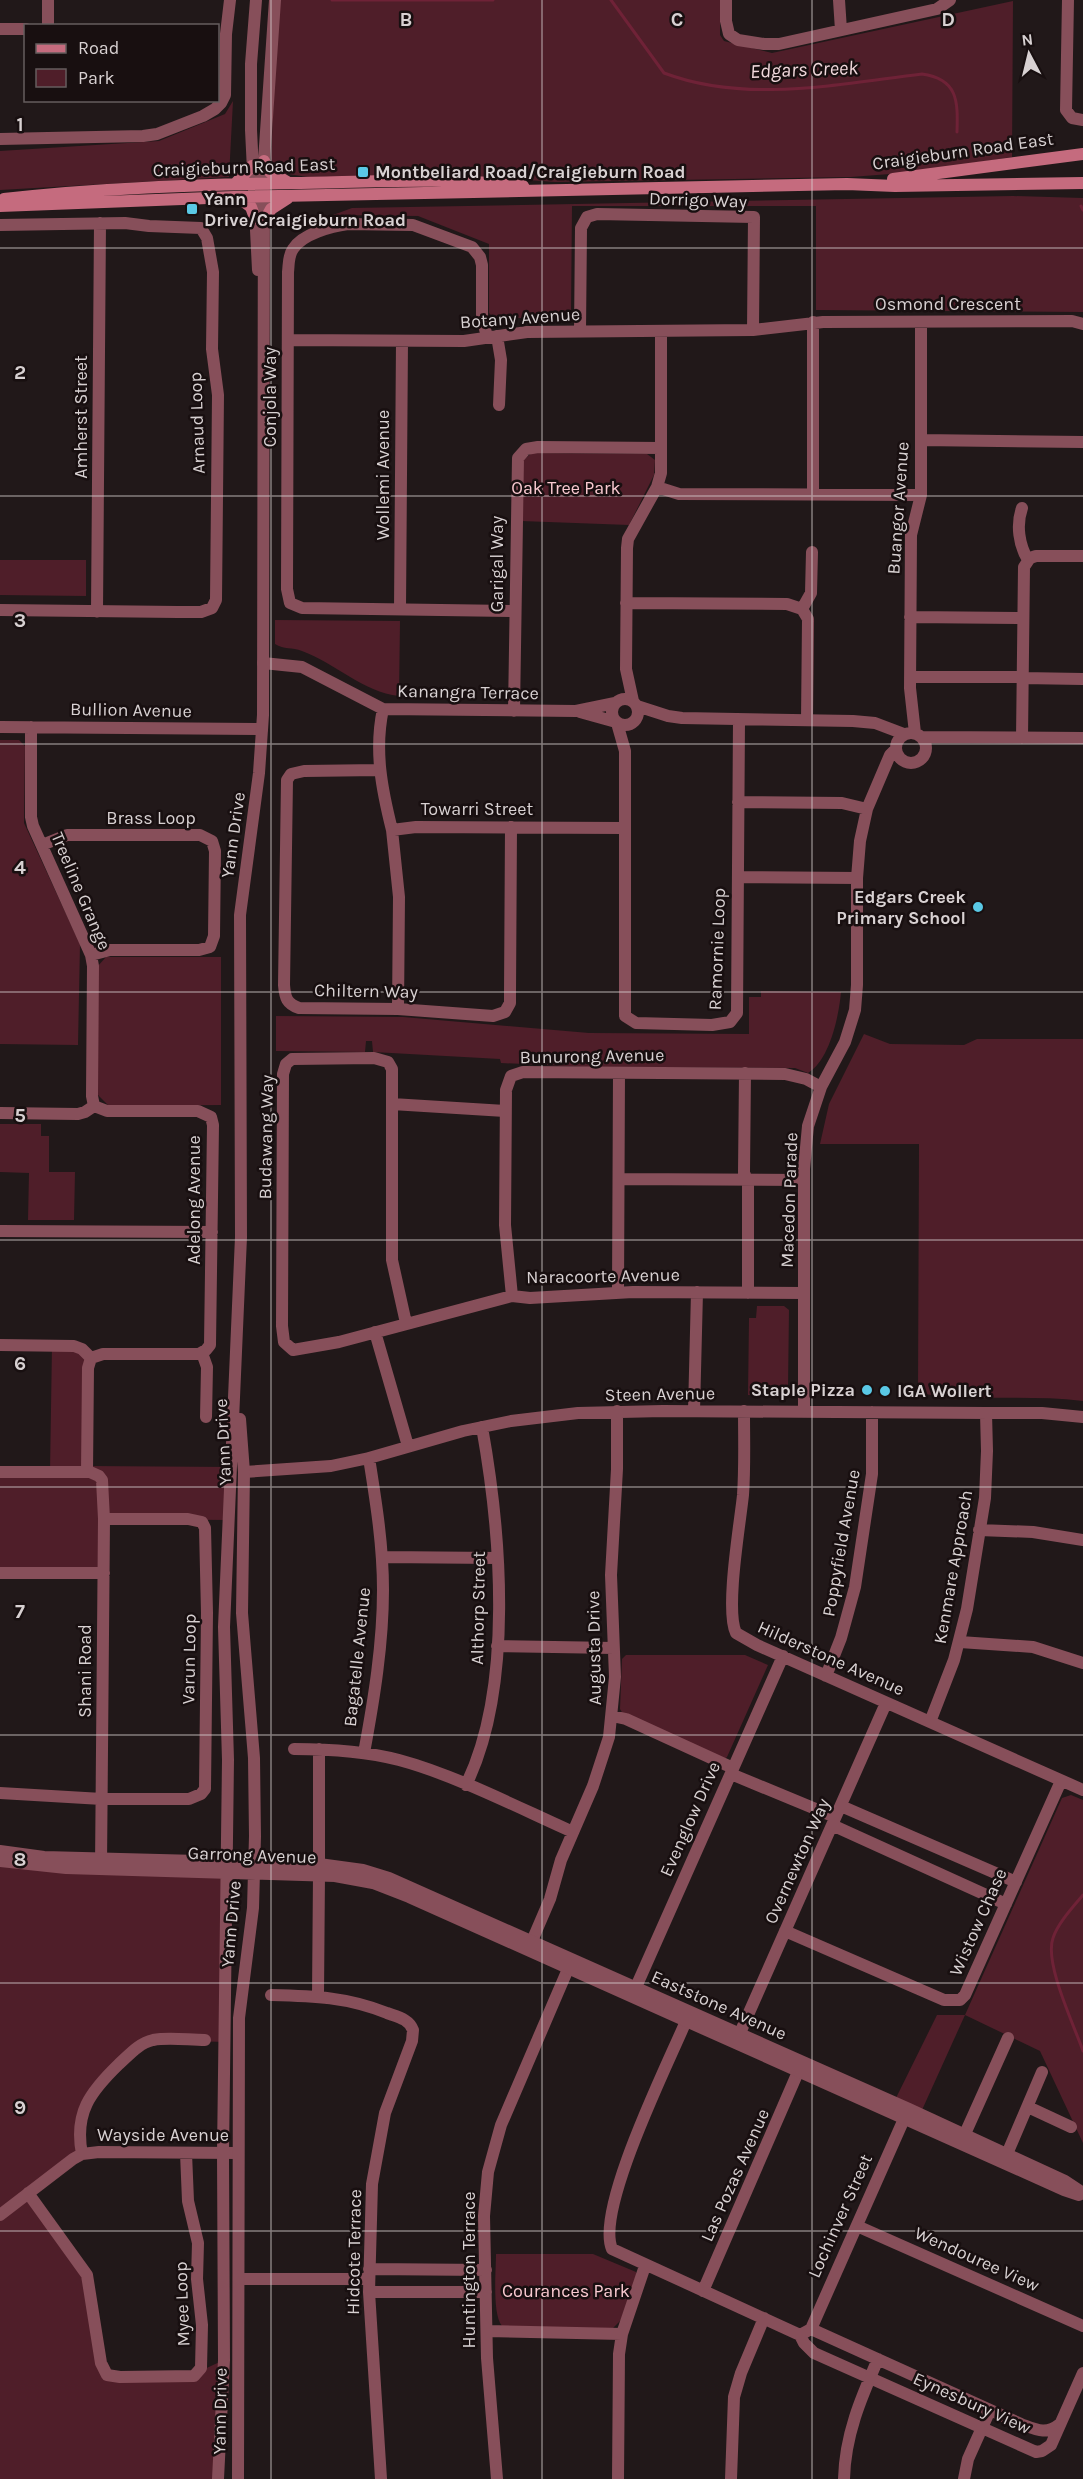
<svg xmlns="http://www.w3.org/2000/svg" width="1083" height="2479" font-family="Karla,sans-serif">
	<rect width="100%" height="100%" fill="#211819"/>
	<path fill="#4f1e29" d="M 278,0 L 720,0 L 720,35 L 724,41 L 772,53 L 1013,1 L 1012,157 L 916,172 L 851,177 L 555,182 L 458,175 L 314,178 L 282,173 L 276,169 L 271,159 Z
		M 233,101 L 229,177 L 0,190 L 0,151 L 159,141 L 225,114 Z
		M 1013,196 L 1083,198 L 1083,312 L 816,310 L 816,206 L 572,206 L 571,314 L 566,318 L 494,318 L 489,313 L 489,244 L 418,216 L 333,215 L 352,208 Z
		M 532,453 L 647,454 L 655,460 L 654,475 L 629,525 L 521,521 L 521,462 Z
		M 0,560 L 86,560 L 86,596 L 0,595 Z
		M 275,620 L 400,621 L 399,696 C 363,692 335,663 302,651 C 292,647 284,650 275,644 Z
		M 0,740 L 19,740 L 25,746 L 24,823 L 80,944 L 78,1045 L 0,1044 Z
		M 106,957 L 221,957 L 221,1105 L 109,1106 L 98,1095 L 97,967 Z
		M 761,991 L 841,992 C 839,1015 830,1060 808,1073 L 795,1068 L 590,1067 L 501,1063 L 500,1059 L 373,1052 L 372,1041 L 366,1041 L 365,1052 L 276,1051 L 276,1016 L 403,1017 L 589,1033 L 749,1034 L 749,997 L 761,997 Z
		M 864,1034 L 890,1044 L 964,1045 L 977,1039 L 1083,1039 L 1083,1401 C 1028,1394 972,1402 918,1393 L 919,1144 L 820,1144 L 829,1104 Z
		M 0,1124 L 41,1124 L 41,1136 L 49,1136 L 49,1172 L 75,1172 L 74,1220 L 28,1220 L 29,1173 L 0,1172 Z
		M 757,1306 L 784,1306 L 789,1310 L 788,1388 L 781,1396 L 748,1395 L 749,1318 L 756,1318 Z
		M 52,1345 L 71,1345 L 91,1358 L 87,1466 L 232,1467 L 229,1520 L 105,1519 L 104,1573 L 0,1573 L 0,1472 L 50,1472 Z
		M 626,1655 L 745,1655 L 768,1665 L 727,1757 L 724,1759 L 623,1714 L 620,1709 L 622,1659 Z
		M 1071,1795 L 1083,1800 L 1083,2143 L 1040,2051 L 965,2015 L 922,2110 L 896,2098 L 937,2015 L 965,2015 L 1062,1798 Z
		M 0,1861 L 227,1872 L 226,2042 L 153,2040 L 91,2093 L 82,2154 L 28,2193 L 79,2260 L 103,2370 L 187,2377 L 224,2360 L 219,2479 L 0,2479 Z
		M 496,2254 L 593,2254 L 636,2272 L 636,2277 L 621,2320 L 612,2329 L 502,2326 C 492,2313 496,2272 496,2254 Z"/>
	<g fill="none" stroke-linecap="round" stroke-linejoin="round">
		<path stroke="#6f2237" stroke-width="3" d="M 332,0 L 493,0
			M 611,0 L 664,73 C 746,104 838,84 922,74 C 958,79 958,101 957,132
			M 1081,206 L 1083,210
			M 1083,1895 C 1073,1907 1058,1923 1053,1938 C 1044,1963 1074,2025 1083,2051"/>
		<path stroke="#874f5a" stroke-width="12" d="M 726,0 L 726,21 L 729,34 L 738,40 L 764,44 L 779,44 L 937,9 L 950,0
			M 839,0 L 841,30
			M 1068,0 L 1066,110 L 1072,118 L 1083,120
			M 48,26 L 48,0
			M 0,29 L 26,29
			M 0,139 L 143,136 L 157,134 L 203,116 L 215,109 L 221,103 L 225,95 L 226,34 L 230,0
			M 0,225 L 125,223 L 149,226 L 201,228 L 207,238 L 213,272 L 212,349 L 218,395 L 216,600 L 212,608 L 201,612 L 178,612 L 0,610
			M 580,332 L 581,228 L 587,217 L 597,214 L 754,217 L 753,330 L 823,322 L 1072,321 L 1083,324
			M 497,336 L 501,360 L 499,405
			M 487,337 L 482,317 L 482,265 L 480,257 L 472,247 L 413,225 L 348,224 C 332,226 302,234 293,249 C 288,256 289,264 288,272 L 287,589 L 290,603 L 302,608 L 515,611
			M 288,340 L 464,341 L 527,332 L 753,330
			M 921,440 L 1083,442
			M 657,487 L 679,494 L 921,495
			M 813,494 L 813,322
			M 1022,508 C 1016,525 1019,545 1028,560
			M 626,603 L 787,604 L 802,609
			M 400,609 L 402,341
			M 97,612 L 100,223
			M 910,617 L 1022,618
			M 263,663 L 302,667 L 383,709 L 576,711 L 615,703
			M 910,677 L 1022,677
			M 1022,678 L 1083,679
			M612 712a13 13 0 1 1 26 0a13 13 0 1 1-26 0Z
			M 633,701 L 626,669 L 627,548 L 628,539 L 657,487 L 661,473 L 661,332
			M 637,706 L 668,716 L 682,718 L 853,721 L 875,723 L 904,734
			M 383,709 C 374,751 382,790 392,830 L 416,827 L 625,828
			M 514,711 L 518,458 L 526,449 L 538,447 L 661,448
			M 580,712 L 616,722
			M 807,720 L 808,619 L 802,609 L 811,593 L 812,552
			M 617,723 L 625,751 L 625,1016 L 636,1023 L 712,1025 L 730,1022 L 737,1013 L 739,720
			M 0,727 L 262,729
			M 31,727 L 31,817 L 33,826 L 91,955 L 93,966 L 92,1096 L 94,1106
			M896 748a15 15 0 1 1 30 0a15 15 0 1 1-30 0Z
			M 915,733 L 910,688 L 911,535 L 921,495 L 921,322
			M 922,737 L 1083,738
			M 1022,738 L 1024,567 L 1030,558 L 1036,556 L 1083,556
			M 379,770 L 304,771 L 291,774 L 287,780 L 284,985 C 285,998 287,1004 299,1008 L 398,1009 L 493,1016 L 505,1012 L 510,1003 L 510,993 L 511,827
			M 738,802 L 842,803 L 867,809
			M 392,830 L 399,897 L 398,1009
			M 42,845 L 67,835 L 200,835 L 212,841 L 215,851 L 214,936 L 210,947 L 199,950 L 110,950 L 91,955
			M 738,877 L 857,878
			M 745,1073 L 744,1172 L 748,1185 L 748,1293
			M 392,1104 L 505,1111
			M 0,1113 L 78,1114 L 85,1112 L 94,1106
			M 619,1179 L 804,1180
			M 0,1231 L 212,1232
			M 618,1292 L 619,1073
			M 512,1296 L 505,1225 L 506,1090 L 511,1076 L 523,1072 L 785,1074 L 806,1079 L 821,1087
			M 406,1323 L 392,1260 L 392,1069 L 388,1062 L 374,1058 L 292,1059 L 286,1064 L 283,1074 L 282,1326 L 284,1342 L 293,1350 L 339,1342 L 512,1296 L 530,1298 L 633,1292 L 804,1293
			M 375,1332 L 408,1446
			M 0,1345 L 74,1346 L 82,1349 L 91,1358 L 103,1354 L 199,1354 L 206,1350 L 210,1345 L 213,1125 L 211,1117 L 198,1111 L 107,1111 L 94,1106
			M 202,1353 L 207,1367 L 206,1417
			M 694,1411 L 697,1292
			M 744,1411 C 744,1439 745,1467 743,1495 C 740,1524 725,1610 736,1633 L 757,1645 L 1083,1790
			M 804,1412 L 804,1169 L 808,1126 L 821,1087 L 845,1042 L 855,1010 L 857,985 L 857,878 L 860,841 L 867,809 L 890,755 L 895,750
			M 0,1472 L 90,1472 L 99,1476 L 102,1480 L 104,1519 L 101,1867
			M 87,1472 L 88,1368 L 91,1358
			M 244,1472 L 331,1466 L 369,1458 L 463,1431 L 511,1421 L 578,1413 L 663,1411 L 986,1413 L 1042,1413 L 1083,1417
			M 979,1530 L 1033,1532 L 1083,1540
			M 382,1557 L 497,1558
			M 0,1573 L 104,1573
			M 960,1642 L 1033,1647 L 1083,1663
			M 497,1646 L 614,1648
			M 826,1676 L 841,1638 L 855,1587 L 872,1474 L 872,1412
			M 612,1716 L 626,1719 L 733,1768
			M 930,1722 L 954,1660 L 967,1609 L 985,1498 L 987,1451 L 986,1413
			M 294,1749 C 329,1749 364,1751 399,1760 C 455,1775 519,1808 573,1832
			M 364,1753 C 374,1699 383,1644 383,1590 C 383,1545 376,1502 369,1458
			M 731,1774 L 835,1817
			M 466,1785 C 514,1687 501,1533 482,1427
			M 0,1793 L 102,1799 L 189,1799 L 201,1794 L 205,1789 L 207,1613 L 205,1528 L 202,1522 L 188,1519 L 104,1519
			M 841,1806 L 1016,1882
			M 832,1825 L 1006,1904
			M 319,1864 L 319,1749
			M 785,1931 L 944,2000 L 960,2000 L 965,1995 L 1061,1781
			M 532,1941 L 550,1899 L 561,1860 L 593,1786 L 609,1737 L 615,1677 L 611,1575 L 617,1469 L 617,1411
			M 271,1995 C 314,1996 347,1997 387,2013 C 398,2017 409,2019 413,2030 L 412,2041 L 385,2113 L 372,2184 L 369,2292 L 381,2479
			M 318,1995 L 319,1874
			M 632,1996 L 783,1656
			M 686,2021 C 668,2064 595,2210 612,2249 L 800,2335 L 811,2329 L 1021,2424 C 1037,2430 1046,2435 1060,2424
			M 740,2033 L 886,1703
			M 1028,2107 L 1071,2127
			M 964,2136 L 1008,2038
			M 82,2154 C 74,2113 90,2092 119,2064 C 129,2055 139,2043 153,2040 C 169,2037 188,2040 205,2040
			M 1007,2154 L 1042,2072
			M 28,2193 L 87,2275 L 101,2363 L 107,2375 L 120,2377 L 194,2376 L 201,2368 L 202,2325 L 197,2279 L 198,2243 L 188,2201 L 186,2153
			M 0,2215 L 73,2159 L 82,2154 L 99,2152 L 238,2153
			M 857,2226 L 1083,2326
			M 369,2269 L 486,2270
			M 239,2279 L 369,2279
			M 703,2291 L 798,2072
			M 369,2292 L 486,2292
			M 811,2329 L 904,2119
			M 487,2331 L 622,2334
			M 800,2335 L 804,2343 L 814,2353 L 1036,2452 L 1042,2451 L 1051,2445 L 1083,2373
			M 497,2479 L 487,2358 L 484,2216 L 488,2172 L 501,2125 L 568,1969
			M 618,2479 L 619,2354 L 622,2334 L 645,2266
			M 731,2479 L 734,2397 L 741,2373 L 764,2318
			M 844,2479 C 845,2435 861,2398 878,2359
			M 964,2479 L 968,2459 L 990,2410"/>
		<path stroke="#874f5a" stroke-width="12" d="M 256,0 L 251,64 L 251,130 L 258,270
			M 0,1851 L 44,1857 L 319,1864 L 363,1870 L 389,1878 L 909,2109 L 1065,2181 L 1083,2193
			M 0,1861 L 66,1868 L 335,1876 L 373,1883 L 409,1897 L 1064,2190 L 1079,2195
			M 218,2479 L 224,2360 L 223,2153 L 228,1760 L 224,1627 L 241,1237 L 240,915 L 259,773 L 263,715 L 264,161 L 275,0
			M 238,2479 L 239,2018 L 253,1908 L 255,1836 L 254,1758 L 242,1613 L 244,1472 L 240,1419"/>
		<path stroke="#c56b7e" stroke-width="12" d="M 264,161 L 270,172 L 287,182
			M 893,179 L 1083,154
			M 235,184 L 252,166
			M 238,197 L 251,207 L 255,218
			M 4,199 C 99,188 195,185 291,183 C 368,182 445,177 523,186
			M 0,206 L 234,197 L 847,184 L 895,186 L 1083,183
			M 265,220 L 271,209 L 288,198"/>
	</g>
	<path fill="none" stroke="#d8d1d2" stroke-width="1.5" stroke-opacity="0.55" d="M 271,0 L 271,2479M 542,0 L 542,2479M 812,0 L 812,2479M 0,248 L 1083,248M 0,496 L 1083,496M 0,744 L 1083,744M 0,992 L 1083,992M 0,1240 L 1083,1240M 0,1487 L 1083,1487M 0,1735 L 1083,1735M 0,1983 L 1083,1983M 0,2231 L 1083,2231"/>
	<g fill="#5ac8e5" stroke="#180f10" stroke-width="2">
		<rect x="357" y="166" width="12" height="12" rx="3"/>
		<rect x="186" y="203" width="12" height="12" rx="3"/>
		<circle cx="978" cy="907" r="6"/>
		<circle cx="867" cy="1390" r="6"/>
		<circle cx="885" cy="1391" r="6"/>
	</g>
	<g text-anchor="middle" stroke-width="5" stroke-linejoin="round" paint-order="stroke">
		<g font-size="18" fill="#d8d1d2" stroke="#180f10">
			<text transform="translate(963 151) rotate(-8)" y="6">Craigieburn Road East</text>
			<text transform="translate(244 167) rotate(-2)" y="6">Craigieburn Road East</text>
			<text transform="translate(698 200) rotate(2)" y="6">Dorrigo Way</text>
			<text x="948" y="310">Osmond Crescent</text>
			<text transform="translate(520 318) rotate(-4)" y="6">Botany Avenue</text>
			<text transform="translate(270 397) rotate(-90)" y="6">Conjola Way</text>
			<text transform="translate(81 417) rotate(-90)" y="6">Amherst Street</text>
			<text transform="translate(197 423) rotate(-92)" y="6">Arnaud Loop</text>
			<text transform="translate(383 475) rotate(-90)" y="6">Wollemi Avenue</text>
			<text transform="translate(898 508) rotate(-86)" y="6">Buangor Avenue</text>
			<text transform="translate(497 564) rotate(-90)" y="6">Garigal Way</text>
			<text transform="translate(468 692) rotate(1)" y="6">Kanangra Terrace</text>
			<text transform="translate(131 710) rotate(1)" y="6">Bullion Avenue</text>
			<text x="477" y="815">Towarri Street</text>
			<text x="151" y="824">Brass Loop</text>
			<text transform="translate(233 835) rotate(-82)" y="6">Yann Drive</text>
			<text transform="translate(81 891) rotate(67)" y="6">Treeline Grange</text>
			<text transform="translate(717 949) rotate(-88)" y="6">Ramornie Loop</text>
			<text transform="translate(366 991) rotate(1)" y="6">Chiltern Way</text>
			<text transform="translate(592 1056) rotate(-1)" y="6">Bunurong Avenue</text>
			<text transform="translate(266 1137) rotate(-89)" y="6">Budawang Way</text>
			<text transform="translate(194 1200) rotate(-90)" y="6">Adelong Avenue</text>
			<text transform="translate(789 1200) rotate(-88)" y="6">Macedon Parade</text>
			<text transform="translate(603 1276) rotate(-1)" y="6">Naracoorte Avenue</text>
			<text transform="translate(660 1394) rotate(-1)" y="6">Steen Avenue</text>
			<text transform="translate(223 1442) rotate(-93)" y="6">Yann Drive</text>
			<text transform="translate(841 1543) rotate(-80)" y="6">Poppyfield Avenue</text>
			<text transform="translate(953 1567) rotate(-80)" y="6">Kenmare Approach</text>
			<text transform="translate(478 1608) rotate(-89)" y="6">Althorp Street</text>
			<text transform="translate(594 1648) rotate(-91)" y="6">Augusta Drive</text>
			<text transform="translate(357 1657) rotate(-84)" y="6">Bagatelle Avenue</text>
			<text transform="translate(831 1658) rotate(24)" y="6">Hilderstone Avenue</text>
			<text transform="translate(189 1659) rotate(-89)" y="6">Varun Loop</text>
			<text transform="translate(85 1671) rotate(-90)" y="6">Shani Road</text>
			<text transform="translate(690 1819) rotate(-66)" y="6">Evenglow Drive</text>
			<text transform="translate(252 1855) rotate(2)" y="6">Garrong Avenue</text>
			<text transform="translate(797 1861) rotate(-66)" y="6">Overnewton Way</text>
			<text transform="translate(978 1922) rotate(-66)" y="6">Wistow Chase</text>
			<text transform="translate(231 1924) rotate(-85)" y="6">Yann Drive</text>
			<text transform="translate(719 2005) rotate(24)" y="6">Eaststone Avenue</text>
			<text x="163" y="2141">Wayside Avenue</text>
			<text transform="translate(735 2175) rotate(-66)" y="6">Las Pozas Avenue</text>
			<text transform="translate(840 2216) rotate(-66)" y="6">Lochinver Street</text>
			<text transform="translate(354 2252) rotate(-89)" y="6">Hidcote Terrace</text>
			<text transform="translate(977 2259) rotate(24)" y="6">Wendouree View</text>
			<text transform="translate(469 2270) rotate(-90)" y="6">Huntington Terrace</text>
			<text transform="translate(182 2304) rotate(-92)" y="6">Myee Loop</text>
			<text transform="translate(972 2403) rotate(24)" y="6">Eynesbury View</text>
			<text transform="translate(220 2411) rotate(-89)" y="6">Yann Drive</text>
		</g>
		<g font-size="18" font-weight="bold" fill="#d8d1d2" stroke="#180f10" text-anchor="start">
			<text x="375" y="178">Montbeliard Road/Craigieburn Road</text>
			<text x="204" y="205">Yann<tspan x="204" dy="21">Drive/Craigieburn Road</tspan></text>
			<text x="966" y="903" text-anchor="end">Edgars Creek<tspan x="966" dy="21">Primary School</tspan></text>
			<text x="855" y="1396" text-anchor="end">Staple Pizza</text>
			<text x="897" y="1397">IGA Wollert</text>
		</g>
		<g font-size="18" fill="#f9c9d0" stroke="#180f10">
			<text x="566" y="494">Oak Tree Park</text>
			<text x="566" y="2297">Courances Park</text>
		</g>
		<g font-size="20" font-style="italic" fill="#f1d8dc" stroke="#180f10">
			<text transform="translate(804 69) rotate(-2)" y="7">Edgars Creek</text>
		</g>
	</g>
	<g font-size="20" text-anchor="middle" font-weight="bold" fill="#d8d1d2" stroke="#180f10" stroke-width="5" stroke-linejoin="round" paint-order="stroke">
		<text x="406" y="26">B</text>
		<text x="677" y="26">C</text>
		<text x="948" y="26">D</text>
		<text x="20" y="131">1</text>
		<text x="20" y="379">2</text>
		<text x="20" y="627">3</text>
		<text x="20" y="874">4</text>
		<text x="20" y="1122">5</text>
		<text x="20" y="1370">6</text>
		<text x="20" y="1618">7</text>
		<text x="20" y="1866">8</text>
		<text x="20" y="2114">9</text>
	</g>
	<rect x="24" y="24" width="195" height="78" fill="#180f10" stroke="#655d5e" stroke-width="1.5"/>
	<rect x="36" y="44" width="30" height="9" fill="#c56b7e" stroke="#655d5e" stroke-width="1.5"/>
	<text x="78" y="54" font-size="18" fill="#d8d1d2">Road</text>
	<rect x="36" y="69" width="30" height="18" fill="#4f1e29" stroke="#655d5e" stroke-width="1.5"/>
	<text x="78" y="84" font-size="18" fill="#d8d1d2">Park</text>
	<g transform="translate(1029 54) rotate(353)" stroke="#180f10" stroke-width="4.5" paint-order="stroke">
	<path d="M0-4.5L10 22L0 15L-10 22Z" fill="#d8d1d2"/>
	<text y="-9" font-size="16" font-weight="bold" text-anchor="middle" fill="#d8d1d2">N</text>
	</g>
</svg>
